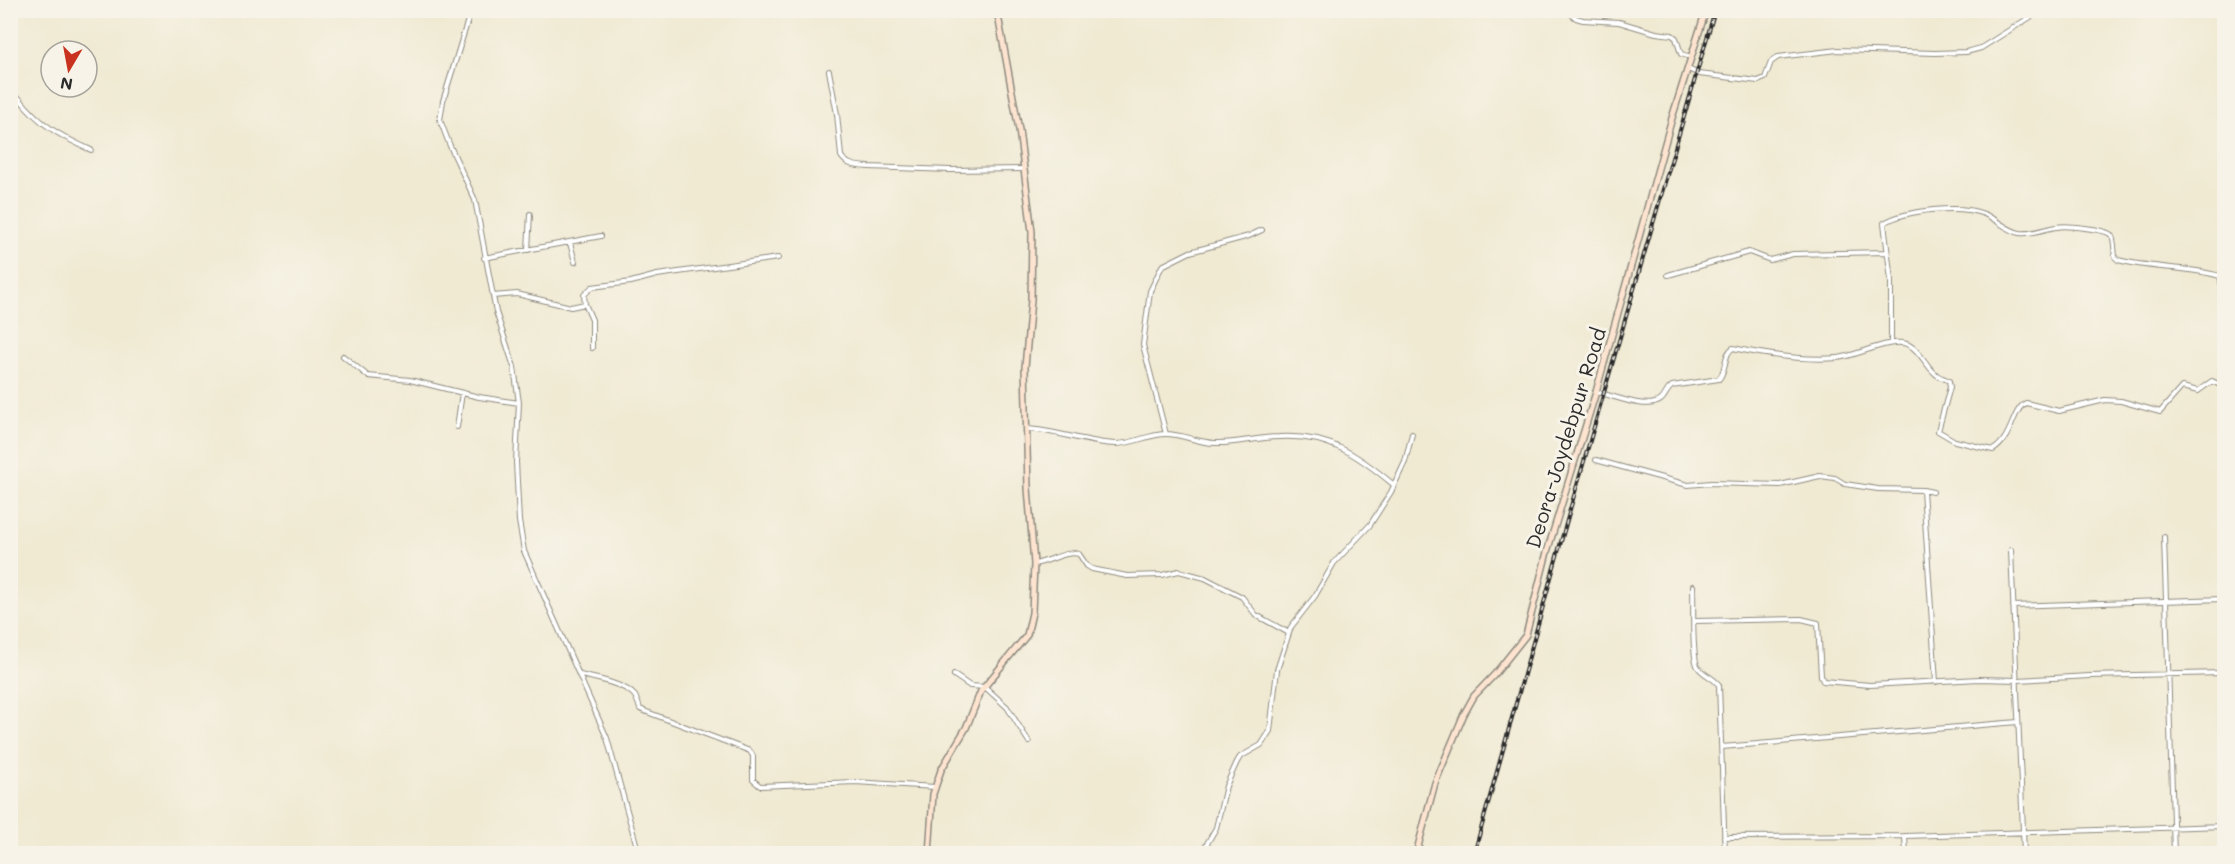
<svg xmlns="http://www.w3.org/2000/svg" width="2235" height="864" font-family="Mali,sans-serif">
	<rect width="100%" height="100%" fill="#f7f3e8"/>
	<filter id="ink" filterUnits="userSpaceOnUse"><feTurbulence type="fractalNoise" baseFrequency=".0167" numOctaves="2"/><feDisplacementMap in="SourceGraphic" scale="12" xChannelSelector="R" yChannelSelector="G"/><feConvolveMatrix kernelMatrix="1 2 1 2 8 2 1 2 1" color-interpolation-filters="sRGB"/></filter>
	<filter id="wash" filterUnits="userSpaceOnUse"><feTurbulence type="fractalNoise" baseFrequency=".008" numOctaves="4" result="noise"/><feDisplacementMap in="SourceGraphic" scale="24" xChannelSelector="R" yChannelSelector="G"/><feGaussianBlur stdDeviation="1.35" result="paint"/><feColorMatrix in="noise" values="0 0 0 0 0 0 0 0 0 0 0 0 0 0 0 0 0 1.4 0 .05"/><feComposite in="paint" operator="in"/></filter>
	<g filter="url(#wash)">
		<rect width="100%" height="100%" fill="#f0ead3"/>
	</g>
	<g filter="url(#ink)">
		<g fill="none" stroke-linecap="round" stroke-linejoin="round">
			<g stroke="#8e8a7f" stroke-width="6">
				<path id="street" d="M 471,10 L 443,101 L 440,120 L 450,146 L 475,200 L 496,312 L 514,367 L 519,403 L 516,462 L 519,521 L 524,551 L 607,738 L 639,854
					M 1566,10 L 1576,18 L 1583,20 L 1619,22 L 1656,33 L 1672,35 L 1676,38 L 1681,54 L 1691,57
					M 1688,69 L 1699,74 L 1758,81 L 1765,78 L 1771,62 L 1778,57 L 1838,50 L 1935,53 L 1966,52 L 1981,48 L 2032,16 L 2050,10
					M 829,71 L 837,114 L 841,156 C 847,166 858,166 869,167 L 950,170 L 1024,169
					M 10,100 L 19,98 C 40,125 60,136 91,150
					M 570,243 L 575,262
					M 528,250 L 530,214
					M 484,258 L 601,236
					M 1668,275 L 1749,252 L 1770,260 L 1793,254 L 1887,252
					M 493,296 L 517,294 L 571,307 L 585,304
					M 1891,342 L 1891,280 L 1884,223 C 1906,210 1960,204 1984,214 C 1996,219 2008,231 2020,233 C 2032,235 2045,228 2057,227 C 2065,225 2106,229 2111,235 C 2115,239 2114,252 2115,257 L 2118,260 C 2151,269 2187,266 2220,276 L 2224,297
					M 592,348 L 592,320 L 585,304 L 584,295 L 592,287 L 631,282 L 657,275 L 778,258
					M 343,356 L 368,376 L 410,380 L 479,397 L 519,403
					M 1596,392 C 1613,395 1647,411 1661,400 C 1666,396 1666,390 1672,386 L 1719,379 C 1727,370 1723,354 1733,348 C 1766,355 1803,361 1838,358 C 1857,356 1894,336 1909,345 C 1921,351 1926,367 1937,375 C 1940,378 1945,378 1949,381 L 1950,387 L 1938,431 L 1955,441 L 1993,450 C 2013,438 2012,409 2026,403 L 2059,411 L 2105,400 L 2121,401 L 2160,412 L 2182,387 L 2198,391 L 2212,381 L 2224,387
					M 457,427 L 462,393
					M 1026,429 C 1057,430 1085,443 1116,444 C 1133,444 1149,434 1166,434 C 1182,434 1199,443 1215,443 C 1237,444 1258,437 1279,437 C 1329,434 1358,455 1394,485
					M 1166,434 L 1143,345 L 1150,291 L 1162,266 L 1190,252 L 1249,236 L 1262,230
					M 1596,460 L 1688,485 L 1711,483 L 1780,485 L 1820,476 L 1835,478 L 1845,484 L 1878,489 L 1923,490 L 1933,492
					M 1923,490 L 1936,682
					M 2164,537 L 2174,854
					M 2011,550 L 2024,854
					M 1034,564 C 1049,562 1066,550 1079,554 L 1087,566 L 1092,569 L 1127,576 L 1162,575 L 1179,571 L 1205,578 L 1242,597 L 1256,615 L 1289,633
					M 1693,586 C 1694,601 1691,657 1698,667 C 1703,675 1713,677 1719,685 L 1725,854
					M 2013,606 L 2224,599
					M 1694,621 L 1801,619 L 1818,623 L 1821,676 L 1823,681 L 1870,685 L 1979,679 L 2018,680 L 2090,676 L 2224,673
					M 580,675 C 594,678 626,684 635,696 C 637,700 639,705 640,709 L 647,712 L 750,751 L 753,756 L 753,780 L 760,786 L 855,782 L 935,787
					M 954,675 L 970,686 L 985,687 L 1007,707 L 1029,742
					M 1722,747 L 2018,722
					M 1905,836 L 1906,854
					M 1724,837 L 1905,836 L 2224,826
					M 1201,854 L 1216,828 L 1226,786 L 1237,762 L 1240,757 L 1261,745 L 1270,731 L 1277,670 L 1291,627 L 1315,596 L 1334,563 L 1370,525 L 1391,492 L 1405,462 L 1412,434"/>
			</g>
			<g stroke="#8e8a7f" stroke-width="8">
				<path id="secondary" d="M 929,854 L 933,794 L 941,770 L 966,728 L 981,691 L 1027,635 L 1032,613 L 1034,564 L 1028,488 L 1025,367 L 1031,300 L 1032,232 L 1019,130 L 997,10
					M 1416,854 L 1435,783 L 1464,714 L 1474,696 L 1495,674 L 1526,635 L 1547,552 L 1596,392 L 1672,118 L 1706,10"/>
			</g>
			<use href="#street" stroke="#fff" stroke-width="4"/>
			<use href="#secondary" stroke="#fde4d0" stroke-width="5"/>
			<g stroke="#2b2b2b" stroke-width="4">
				<path id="rail" d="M 1474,854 L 1569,513 L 1715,10"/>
			</g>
			<use href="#rail" stroke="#f7f3e8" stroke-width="1.5" stroke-dasharray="4.5" stroke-linecap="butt"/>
		</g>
	</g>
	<g text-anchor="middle" stroke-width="6" stroke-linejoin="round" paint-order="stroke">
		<g font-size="20" fill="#2b2b2b" stroke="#f7f3e8">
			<text transform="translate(1566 438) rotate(-73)" y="7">Deora-Joydebpur Road</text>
		</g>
	</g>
	<rect width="2235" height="864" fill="none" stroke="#f7f3e8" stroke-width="36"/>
	<g transform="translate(69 69) rotate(190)"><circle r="28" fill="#f7f3e8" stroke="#a5a39c" stroke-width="1.5"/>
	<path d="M0-4.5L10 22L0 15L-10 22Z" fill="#c8321e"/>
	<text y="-9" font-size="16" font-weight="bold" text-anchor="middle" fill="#2b2b2b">N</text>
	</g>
</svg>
